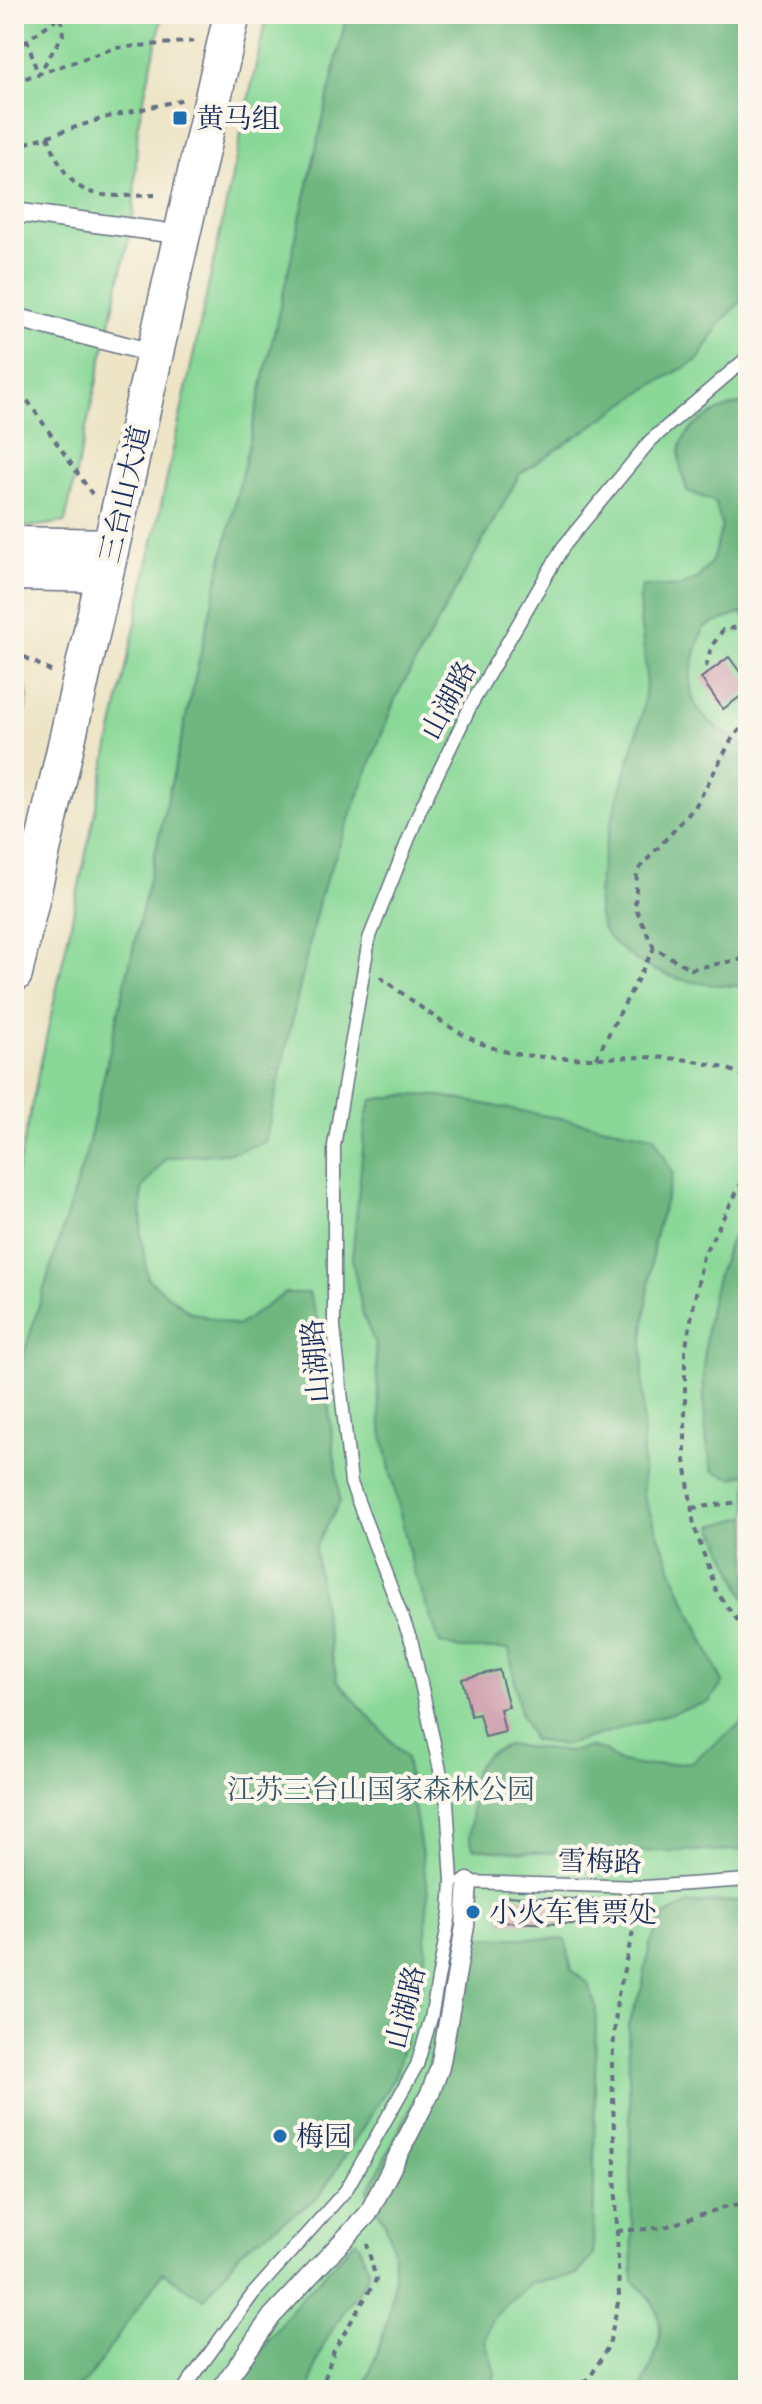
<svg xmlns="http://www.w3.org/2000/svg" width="762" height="2404" font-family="'IM FELL Great Primer','Noto Serif SC',serif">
	<rect width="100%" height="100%" fill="#fbf7ec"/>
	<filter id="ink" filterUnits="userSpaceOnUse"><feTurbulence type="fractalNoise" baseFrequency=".0125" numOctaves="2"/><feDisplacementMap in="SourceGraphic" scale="16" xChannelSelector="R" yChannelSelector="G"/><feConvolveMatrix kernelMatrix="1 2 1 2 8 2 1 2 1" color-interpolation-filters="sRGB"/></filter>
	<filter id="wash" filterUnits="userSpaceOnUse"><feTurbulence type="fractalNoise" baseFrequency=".006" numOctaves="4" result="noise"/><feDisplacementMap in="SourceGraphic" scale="32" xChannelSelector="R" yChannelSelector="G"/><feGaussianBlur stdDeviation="1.8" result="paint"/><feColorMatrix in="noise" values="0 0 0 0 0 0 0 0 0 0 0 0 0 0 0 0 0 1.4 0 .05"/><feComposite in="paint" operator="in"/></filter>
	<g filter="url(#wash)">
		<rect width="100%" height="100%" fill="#eee5c6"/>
		<path fill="#89d897" stroke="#52847a" stroke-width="2" d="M 14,14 L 163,14 L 138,124 L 133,221 L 65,522 L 14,529 Z
			M 267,14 L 748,14 L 748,2390 L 14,2390 L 14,1187 Z
			M 14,671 L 23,676 L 28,698 L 14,753 Z"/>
		<path fill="#6eb880" stroke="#44746f" stroke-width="2" d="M 347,14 L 748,14 L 748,294 L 722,321 L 698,360 L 656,383 L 520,474 L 396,697 L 320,896 L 265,1142 L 235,1152 L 166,1158 L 142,1189 L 141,1235 L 148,1279 L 190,1312 L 237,1326 L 285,1293 L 309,1293 L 319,1326 L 340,1502 L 315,1548 L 324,1615 L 337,1680 L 406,1758 L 428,1892 L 424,1977 L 395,2076 L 319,2197 L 243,2249 L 204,2299 L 163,2272 L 86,2382 L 70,2390 L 14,2390 L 14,1386 L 87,1150 Z
			M 748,402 L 748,620 L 741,613 L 704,627 C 680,694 684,712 748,747 L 748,986 C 709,986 677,983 642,964 C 629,956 614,945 605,933 C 580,895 629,769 639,725 C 643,710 646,692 646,677 C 646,645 635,617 642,586 L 678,587 L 697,579 L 712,561 L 722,527 L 715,502 L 687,491 C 684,478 676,460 681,446 C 688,421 725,406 748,402 Z
			M 403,1095 L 441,1096 L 654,1136 L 673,1174 L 654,1240 L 643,1339 L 643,1495 L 677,1582 L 723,1683 L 709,1702 L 565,1745 L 533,1740 L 520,1713 L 509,1649 L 461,1649 L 440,1643 L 413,1569 L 390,1470 L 380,1420 L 375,1344 L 363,1315 L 352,1259 L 366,1117 L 372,1100 Z
			M 748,1208 L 748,1473 L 733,1478 L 713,1471 C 705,1446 705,1424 704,1398 C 702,1328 711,1270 748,1208 Z
			M 748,1516 L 748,1604 L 713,1526 Z
			M 748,1718 L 748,1850 L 527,1853 L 473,1848 L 470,1837 L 474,1771 L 487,1754 L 507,1745 L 569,1752 L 589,1747 L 605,1751 L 617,1761 L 642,1766 L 691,1762 Z
			M 748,1900 L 748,2390 L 641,2390 C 660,2348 675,2314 633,2281 L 628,2025 L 642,1987 L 650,1944 L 664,1916 L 689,1904 Z
			M 466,1937 L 565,1939 L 572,1970 L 588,1983 L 596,2007 L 593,2256 L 577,2275 L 531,2283 L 492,2318 L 485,2340 L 495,2373 L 492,2390 L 363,2390 C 382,2343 403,2288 390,2237 C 386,2221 375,2205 368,2191 L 438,2054 Z
			M 356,2240 L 368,2267 L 367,2277 C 345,2312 313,2348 311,2390 L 232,2390 L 294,2306 Z"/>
		<g id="blocks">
			<path fill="#ca97a9" d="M 729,657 L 748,683 L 748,691 L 723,709 L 701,678 Z
				M 499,1670 L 509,1707 L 500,1709 L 505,1732 L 485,1737 L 479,1714 L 471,1716 L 462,1679 Z
				M 502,1896 L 596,1900 L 595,1925 L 501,1922 Z"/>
		</g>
	</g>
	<g filter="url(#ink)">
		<use href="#blocks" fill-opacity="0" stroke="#656f82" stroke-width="2"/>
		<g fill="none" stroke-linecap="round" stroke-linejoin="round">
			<g stroke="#656f82" stroke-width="15">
				<path id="service" d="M 463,1882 L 644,1887 L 748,1880
					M 183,2390 L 253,2294 L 346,2190 L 417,2065 L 431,2018 L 450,1913 L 452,1881 L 447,1802 L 412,1643 L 351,1483 L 334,1327 L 334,1146 L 369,939 L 420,810 L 472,703 L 563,547 L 650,441 L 748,357"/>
			</g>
			<g stroke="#656f82" stroke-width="21">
				<path id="pedestrian" d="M 14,212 L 162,232
					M 14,317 L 137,349
					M 220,2390 L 272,2316 L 368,2214 L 431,2091 L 440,2067 L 465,1926 L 468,1882"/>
			</g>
			<g stroke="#656f82" stroke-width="35">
				<path id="tertiary" d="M 14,543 L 112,545
					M 14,574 L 105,576"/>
			</g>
			<g stroke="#656f82" stroke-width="39">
				<path id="secondary" d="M 14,974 L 232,14"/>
			</g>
			<path stroke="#656f82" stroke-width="4" stroke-dasharray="6 6" stroke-linecap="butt" d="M 27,39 L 38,75 L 63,35 L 61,16
				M 14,50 L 60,16
				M 14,82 L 115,48 L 198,41
				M 48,136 C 72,205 97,196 161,195
				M 14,147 L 104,118 L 185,99
				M 14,381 L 92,494
				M 743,385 L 748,454
				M 14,651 L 54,673
				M 706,667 L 711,647 L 723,630 L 748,625
				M 748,720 L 732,739 L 695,807 L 637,871 L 635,907 L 654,948 L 691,969 L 748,958
				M 380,977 C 422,1007 465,1046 518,1054 C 599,1067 670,1042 748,1077
				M 596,1058 L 654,948
				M 748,1171 L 703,1256 L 685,1351 L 685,1460 L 694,1526 L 717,1593 L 748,1634
				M 692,1508 L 748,1501
				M 617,2231 L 662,2228 L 731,2205 L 748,2204
				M 321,2390 L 334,2350 L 376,2280 L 367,2244
				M 574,2390 L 591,2376 L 609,2345 L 619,2298 L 612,2064 L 617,1999 L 640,1901"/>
			<use href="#service" stroke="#fff" stroke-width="12"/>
			<use href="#pedestrian" stroke="#fff" stroke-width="18"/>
			<use href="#tertiary" stroke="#fff" stroke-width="32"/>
			<use href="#secondary" stroke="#fff" stroke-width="36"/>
		</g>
	</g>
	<g fill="#1f6fb2" stroke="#fbf7ec" stroke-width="3">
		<rect x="172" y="110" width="16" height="16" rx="4"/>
		<circle cx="473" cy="1912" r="8"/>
		<circle cx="280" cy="2136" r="8"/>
	</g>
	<g text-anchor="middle" stroke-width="8" stroke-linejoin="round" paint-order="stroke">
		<g font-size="28" fill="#1b2f5e" stroke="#fbf7ec" text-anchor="start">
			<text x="196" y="128">黄马组</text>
			<text x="489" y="1922">小火车售票处</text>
			<text x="296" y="2146">梅园</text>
		</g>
		<g font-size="28" fill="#1b2f5e" stroke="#fbf7ec">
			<text transform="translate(124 494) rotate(-77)" y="10">三台山大道</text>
			<text transform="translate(448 700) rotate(-62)" y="10">山湖路</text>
			<text transform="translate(315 1361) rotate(-95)" y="10">山湖路</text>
			<text transform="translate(600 1861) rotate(1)" y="10">雪梅路</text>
			<text transform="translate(405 2007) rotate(-76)" y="10">山湖路</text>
		</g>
		<g font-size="28" fill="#36596c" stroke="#fbf7ec">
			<text x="381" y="1799">江苏三台山国家森林公园</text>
		</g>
	</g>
	<rect width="762" height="2404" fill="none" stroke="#fbf7ec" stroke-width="48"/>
</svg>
